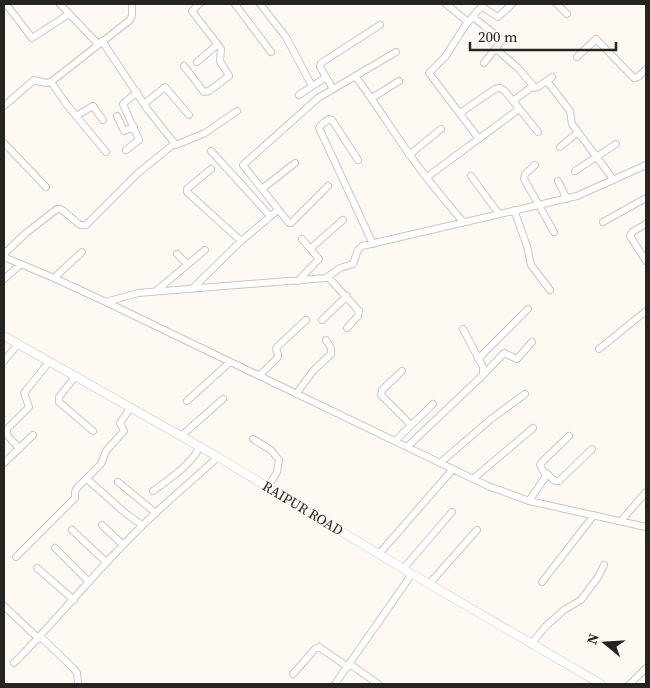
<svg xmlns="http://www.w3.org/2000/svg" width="650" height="688" font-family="'Source Serif 4',serif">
	<rect width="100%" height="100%" fill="#fef9f2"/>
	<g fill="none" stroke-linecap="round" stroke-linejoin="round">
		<g stroke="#cbc7c0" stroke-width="8">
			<path id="minor" d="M 6,4 L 32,38 L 69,14
				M 60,4 L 98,44
				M 235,4 L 271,52
				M 260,4 L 286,37 L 312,86
				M 446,4 L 468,22
				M 557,4 L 567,14
				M 473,17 L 502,40 L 484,63
				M 102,41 L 148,110 L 176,145 L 205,133 L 237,111
				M 496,49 L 518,68 L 535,88 L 538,87 L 552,77
				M 577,57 L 596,39 L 634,78 L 638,77 L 646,69
				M 197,62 L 217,45
				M 184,66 L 204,92 L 209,91 L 229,76 L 220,61 L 221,49 L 192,11 L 199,4
				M 355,76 C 375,102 391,129 410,155 C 426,179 445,200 463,222
				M 547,81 L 570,111 L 572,124 L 613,179
				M 51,82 L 67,105 L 106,152
				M 333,89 L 320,67 L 321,63 L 380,25
				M 299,95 L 326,77
				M 372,98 L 399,81
				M 513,101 L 533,86
				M 144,104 L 165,87 L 189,115
				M 4,106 L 34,80 L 46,83 L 51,82 L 130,20 L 132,15 L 132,4
				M 460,113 L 495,89 L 500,88 L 505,91 L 538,132
				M 76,116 L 93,106 L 103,120
				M 117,116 L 124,131 L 134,127
				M 479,139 L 429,73 L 445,57 L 465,26 L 480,8 L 484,8 L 498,17 L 512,4
				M 4,143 L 46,187
				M 560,147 L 578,132
				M 126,150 L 139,140 L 123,104 L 137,92
				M 211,151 L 270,216
				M 409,155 L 441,129
				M 358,160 L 332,120 L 329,119 L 321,125 L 319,128 L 373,244
				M 535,165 L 525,174 L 524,179 L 554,232
				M 211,169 L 187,189 L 187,192 L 241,241
				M 575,171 L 616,144
				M 471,176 L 499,214
				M 427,177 L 519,109
				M 558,181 L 567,199
				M 328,186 L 291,223 L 289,223 L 243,165 L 318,98 L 396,52
				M 262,189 L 295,163
				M 514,210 L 527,246 L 531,265 L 550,290
				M 603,222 L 646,198
				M 646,224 L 632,232 L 630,236 L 646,261
				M 311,248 L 343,220
				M 4,254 L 26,233 L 57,209 L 61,209 L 80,225 L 86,225 L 138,173 L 174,144
				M 177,254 L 187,264
				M 4,257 L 54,278 L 106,302 L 488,486 L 529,501 L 646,527
				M 328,277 L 359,311 L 358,316 L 347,328
				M 54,278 L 82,252
				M 4,279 L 20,265
				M 298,281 L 319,259 L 302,239
				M 193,288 L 241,241 L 278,210
				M 156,291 L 205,250
				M 106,302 L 138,293 L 326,278 L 340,268 L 353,264 L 358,250 L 362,246 L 577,196 L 646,165
				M 322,320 L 347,296
				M 599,349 L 646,311
				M 478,359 L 528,309
				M 4,361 L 18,344
				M 402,371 L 382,390 L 381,395 L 411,425
				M 484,374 L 504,353 L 517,359 L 532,342
				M 259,376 L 278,357 L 278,354 L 276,349 L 277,347 L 306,320
				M 75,377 L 59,397 L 59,402 L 93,431
				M 296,394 L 313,371 L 331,354 L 331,348 L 326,340
				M 187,401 L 230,362
				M 181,436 L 223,399
				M 253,439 L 271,450 L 279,460 L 277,472 L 268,487
				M 395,441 L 433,404
				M 407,447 L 483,375 L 483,367 L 463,329
				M 19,448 L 7,435 L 7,429 L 29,407 L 24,393 L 49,362
				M 4,463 L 33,435
				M 440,463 L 491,419 L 525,394
				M 546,473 L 555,481 L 559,481 L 592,449
				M 87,479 L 124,512 L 142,525
				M 473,479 L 533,428
				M 118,482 L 156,513
				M 153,491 C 171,478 189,466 200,447
				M 529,501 L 546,476 L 540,465 L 541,463 L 569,436
				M 621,521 L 646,492
				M 102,525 L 123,545
				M 72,530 L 106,562
				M 55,548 L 89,582
				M 379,554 L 453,469
				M 16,557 L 75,498 L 75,492 L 77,488 L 101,464 L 106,451 L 124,431 L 120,423 L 131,407
				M 37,568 L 74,600
				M 403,569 L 452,512
				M 542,582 L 594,515
				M 429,584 L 477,530
				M 4,606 L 39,639
				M 41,637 L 74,669 L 77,673 L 78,684
				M 531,644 L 546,626 L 564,610 L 581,600 L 598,577 L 604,565
				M 14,663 C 58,619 97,569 142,526 C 166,502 193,480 218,457
				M 350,664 L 378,684
				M 293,674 L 315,649 L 319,647 L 348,667
				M 335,684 L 412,574
				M 630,684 L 646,668"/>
		</g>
		<g stroke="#cbc7c0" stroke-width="9">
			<path id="major" d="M 4,336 L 218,457 L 412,574 L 601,684"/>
		</g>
		<use href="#minor" stroke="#fff" stroke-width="6"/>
		<use href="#major" stroke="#fff" stroke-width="8"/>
	</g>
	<g text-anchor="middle" stroke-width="4" stroke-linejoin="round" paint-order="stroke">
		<g font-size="14" fill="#252421" stroke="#fef9f2">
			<text transform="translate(303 508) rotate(31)" y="5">RAIPUR ROAD</text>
		</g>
	</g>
	<rect width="650" height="688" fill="none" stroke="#252421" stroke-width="10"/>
	<g transform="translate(605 643) rotate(288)" stroke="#fef9f2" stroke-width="4" paint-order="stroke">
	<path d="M0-4L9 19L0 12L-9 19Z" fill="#252421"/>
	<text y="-8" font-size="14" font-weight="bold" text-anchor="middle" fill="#252421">N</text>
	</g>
	<path d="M470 42v8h146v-8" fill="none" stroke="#252421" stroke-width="2.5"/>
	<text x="478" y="42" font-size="15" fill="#252421" stroke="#fef9f2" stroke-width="4" paint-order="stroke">200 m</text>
</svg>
